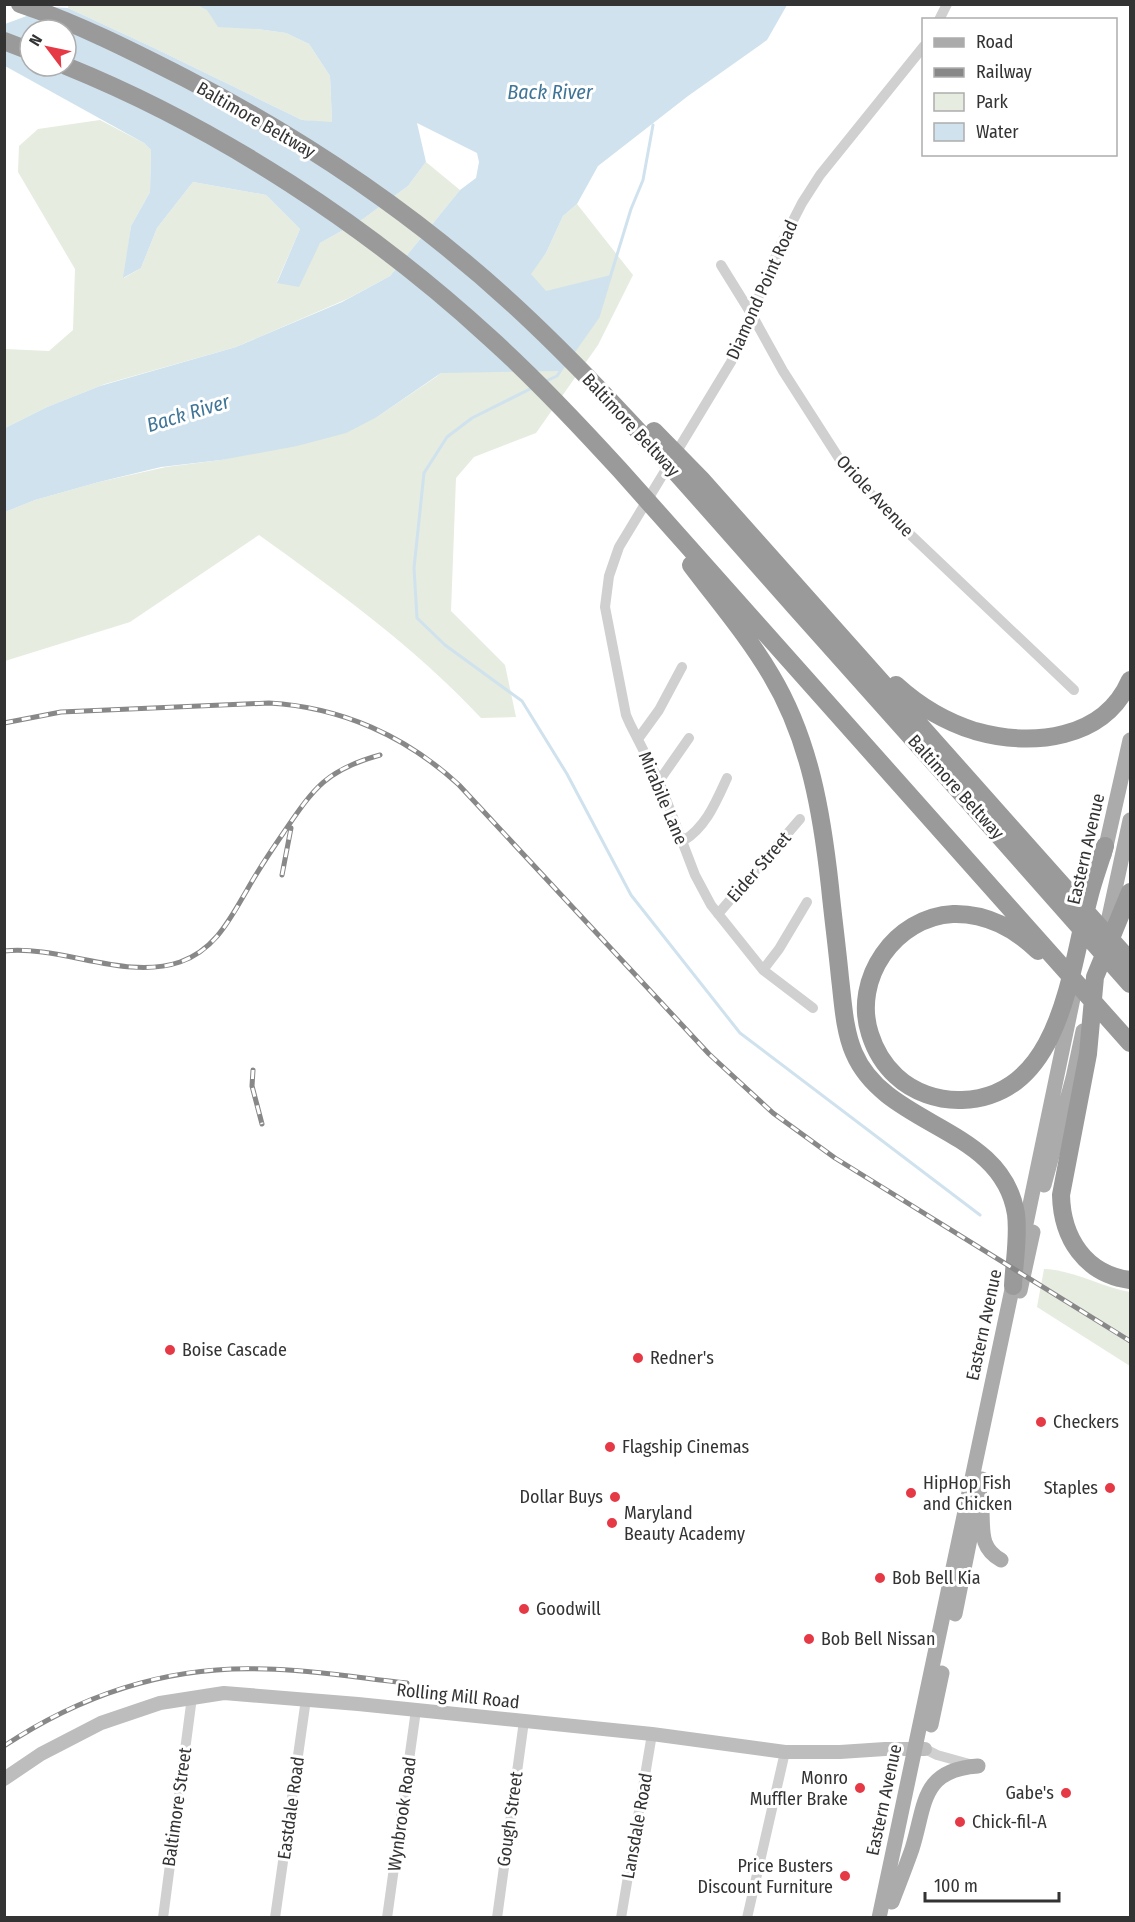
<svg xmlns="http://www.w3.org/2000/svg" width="1135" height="1922" font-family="'Fira Sans Condensed',sans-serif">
	<rect width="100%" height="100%" fill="#fff"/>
	<path fill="#e6ecdf" d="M 69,4 L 197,5 L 257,29 L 286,33 L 309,44 L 330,76 L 332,123 L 302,120 L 152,47 L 68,8 Z
		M 100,120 L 144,143 L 151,150 L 150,192 L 131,226 L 124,278 L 141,268 L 157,228 L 193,182 L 266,195 L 300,229 L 277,282 L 320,243 L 363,219 L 408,186 L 426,162 L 460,190 L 390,276 L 347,299 L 236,347 L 105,384 L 47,407 L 5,428 L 5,349 L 49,351 L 73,330 L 75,269 L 18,172 L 19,146 L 38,129 Z
		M 577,204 L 633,275 L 598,345 L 536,433 L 474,457 L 456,478 L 451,611 L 505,665 L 516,717 L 481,718 C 416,648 337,591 259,535 L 130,622 L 5,661 L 5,512 L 35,500 L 99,482 L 166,467 L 221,460 L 377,417 L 436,377 L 475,344 L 546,253 L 563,216 Z
		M 1044,1269 C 1074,1270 1101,1287 1130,1292 L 1130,1366 L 1037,1307 Z"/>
	<path fill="#cfe2ee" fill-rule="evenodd" d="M 197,5 L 787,5 L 767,40 L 688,96 L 598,166 L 577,204 L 563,216 L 546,253 L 531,274 L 546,291 L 611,275 L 600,312 L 560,371 L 441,373 L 377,417 L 346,433 L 297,446 L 221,460 L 161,467 L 99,482 L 35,500 L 5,512 L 5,428 L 47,407 L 100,386 L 236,347 L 342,302 L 390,276 L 460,190 L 476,178 L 479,162 L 477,153 L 417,123 L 426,162 L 408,186 L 363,219 L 320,243 L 299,287 L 277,283 L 300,229 L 266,195 L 193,182 L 157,228 L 141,268 L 123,278 L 131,226 L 150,192 L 151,150 L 144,143 L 5,66 L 5,24 L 51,7 L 68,8 L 152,47 L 302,120 L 332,122 L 330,76 L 309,44 L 286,33 L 257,29 L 218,27 L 207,10 ZM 30,30 L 66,30 L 66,66 L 30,66 Z"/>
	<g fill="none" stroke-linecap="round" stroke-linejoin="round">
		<path stroke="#cfe2ee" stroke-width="3" d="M 572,354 L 598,317 L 631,209 L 643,180 L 653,125
			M 546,381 L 557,376 L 565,364
			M 532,388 L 472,418 L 447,437 L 424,473 L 414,568 L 417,618 L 445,645 L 522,701 L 567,774 L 631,895 L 740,1033 L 980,1215"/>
		<path stroke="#d0d0d0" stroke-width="10" d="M 939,20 L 947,4
			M 721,265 L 752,315 L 783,371 L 842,463 L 897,522 L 1074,690
			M 638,739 L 659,710 L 682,667
			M 659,781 L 689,738
			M 683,841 C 706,827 716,802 727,778
			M 718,914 L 800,819
			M 763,970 L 779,949 L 807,902
			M 813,1008 L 763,970 L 711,905 L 695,875 L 659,781 L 630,724 L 626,715 L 605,607 L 609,576 L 619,547 L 731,362 L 781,244 L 802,203 L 820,175 L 924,46
			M 925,1749 L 937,1755 L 973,1765
			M 163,1918 L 192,1697
			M 275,1918 L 306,1699
			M 387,1918 L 416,1710
			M 497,1918 L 524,1721
			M 621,1918 L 652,1734
			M 747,1918 L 785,1752"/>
		<path stroke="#bdbdbd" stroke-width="14" d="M 4,1779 L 41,1754 L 101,1723 L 160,1703 L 224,1693 L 358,1704 L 652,1734 L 785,1752 L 840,1752 L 885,1749 L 925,1749"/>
		<path stroke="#ababab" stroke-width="15" d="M 1104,855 L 1130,740
			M 1104,940 L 1130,820
			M 1044,1185 L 1073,1078 L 1083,1031
			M 1022,1243 L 1076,984
			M 1020,1291 L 1033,1232
			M 982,1511 C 983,1532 980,1548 1001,1560
			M 955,1614 L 982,1479
			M 931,1725 L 942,1673
			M 892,1902 C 899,1884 906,1866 912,1849 C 926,1805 920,1770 978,1766
			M 879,1918 L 1015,1275"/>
		<path stroke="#9a9a9a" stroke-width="18" d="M 20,4 C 77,23 132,51 185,78 C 305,140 419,217 518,309 C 617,401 705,506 795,607 C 907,732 1019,858 1130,984
			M 4,41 L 30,51
			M 66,66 C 219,128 368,226 489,337 C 536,379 578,424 620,470 L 1130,1043
			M 654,431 L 701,479 L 1130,961
			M 691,565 C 718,601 748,636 771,675 C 810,740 822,814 830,887 C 833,917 837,947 840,978 C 843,1002 844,1030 854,1053 C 886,1128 1002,1126 1016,1214 C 1019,1237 1014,1263 1013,1286
			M 896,685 C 919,706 946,722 975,731 C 1032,747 1104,740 1130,680
			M 1130,892 L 1095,977 L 1088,1054 L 1061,1195 C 1062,1238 1085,1274 1130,1280
			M 1038,951 C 1016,929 986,913 953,914 C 895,917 852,979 870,1034 C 875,1050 883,1064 896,1076 C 913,1092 938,1101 962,1100 C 1061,1097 1070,970 1089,898 C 1093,881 1100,863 1105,846"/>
		<g stroke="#888" stroke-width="5">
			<path id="rail" d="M 4,723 L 61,712 L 269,703 C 341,707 406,736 459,785 L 709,1054 L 773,1113 L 835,1158 L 1130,1341
				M 282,875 L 291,828
				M 4,951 C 62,945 125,981 180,962 C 215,950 230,919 247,890 C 258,870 271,851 284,832 C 314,788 326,770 380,755
				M 253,1070 L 252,1086 L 262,1124
				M 4,1746 C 84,1693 170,1665 266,1669 C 313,1670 360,1678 407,1683"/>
		</g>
		<use href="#rail" stroke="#fff" stroke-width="3" stroke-dasharray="9" stroke-linecap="butt"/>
	</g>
	<g fill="#e63946" stroke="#fff" stroke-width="2">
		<circle cx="170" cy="1350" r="6"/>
		<circle cx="638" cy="1358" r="6"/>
		<circle cx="1041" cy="1422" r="6"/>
		<circle cx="610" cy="1447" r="6"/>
		<circle cx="1110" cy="1488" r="6"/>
		<circle cx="911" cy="1493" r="6"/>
		<circle cx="615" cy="1497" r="6"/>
		<circle cx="612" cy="1523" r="6"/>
		<circle cx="880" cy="1578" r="6"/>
		<circle cx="524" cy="1609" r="6"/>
		<circle cx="809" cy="1639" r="6"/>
		<circle cx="860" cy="1788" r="6"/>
		<circle cx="1066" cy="1793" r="6"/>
		<circle cx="960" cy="1822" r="6"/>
		<circle cx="845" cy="1876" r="6"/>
	</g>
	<g text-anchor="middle" stroke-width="6" stroke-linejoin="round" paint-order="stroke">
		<g font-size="18" fill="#333" stroke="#fff">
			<text transform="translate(256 120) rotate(30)" y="6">Baltimore Beltway</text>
			<text transform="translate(762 290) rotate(-66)" y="6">Diamond Point Road</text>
			<text transform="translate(631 425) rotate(47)" y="6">Baltimore Beltway</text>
			<text transform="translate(875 496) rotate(47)" y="6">Oriole Avenue</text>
			<text transform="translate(956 787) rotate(48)" y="6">Baltimore Beltway</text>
			<text transform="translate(663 798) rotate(67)" y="6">Mirabile Lane</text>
			<text transform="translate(1086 849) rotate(-77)" y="6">Eastern Avenue</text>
			<text transform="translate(759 867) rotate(-49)" y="6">Eider Street</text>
			<text transform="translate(984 1325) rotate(-78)" y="6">Eastern Avenue</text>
			<text transform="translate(458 1696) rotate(6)" y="6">Rolling Mill Road</text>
			<text transform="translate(884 1800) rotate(-78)" y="6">Eastern Avenue</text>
			<text transform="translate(177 1807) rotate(-82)" y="6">Baltimore Street</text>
			<text transform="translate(291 1808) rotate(-82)" y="6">Eastdale Road</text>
			<text transform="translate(402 1814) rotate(-82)" y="6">Wynbrook Road</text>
			<text transform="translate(510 1819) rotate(-82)" y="6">Gough Street</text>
			<text transform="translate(637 1826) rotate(-80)" y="6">Lansdale Road</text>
		</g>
		<g font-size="18" fill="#333" stroke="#fff" text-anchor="start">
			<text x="182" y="1356">Boise Cascade</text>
			<text x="650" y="1364">Redner's</text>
			<text x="1053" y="1428">Checkers</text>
			<text x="622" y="1453">Flagship Cinemas</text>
			<text x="923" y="1489">HipHop Fish<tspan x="923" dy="21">and Chicken</tspan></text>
			<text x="1098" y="1494" text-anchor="end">Staples</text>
			<text x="603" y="1503" text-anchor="end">Dollar Buys</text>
			<text x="624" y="1519">Maryland<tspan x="624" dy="21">Beauty Academy</tspan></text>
			<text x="892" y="1584">Bob Bell Kia</text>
			<text x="536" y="1615">Goodwill</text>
			<text x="821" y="1645">Bob Bell Nissan</text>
			<text x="848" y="1784" text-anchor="end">Monro<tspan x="848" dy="21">Muffler Brake</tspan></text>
			<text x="1054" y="1799" text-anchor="end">Gabe's</text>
			<text x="972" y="1828">Chick-fil-A</text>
			<text x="833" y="1872" text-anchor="end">Price Busters<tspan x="833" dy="21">Discount Furniture</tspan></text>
		</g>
		<g font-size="20" font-style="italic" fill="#3f7597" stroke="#fff">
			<text x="550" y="99">Back River</text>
			<text transform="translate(188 413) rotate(-17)" y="7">Back River</text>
		</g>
	</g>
	<rect width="1135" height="1922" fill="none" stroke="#333333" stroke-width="12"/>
	<rect x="922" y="18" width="195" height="138" fill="#ffffff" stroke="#adadad" stroke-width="1.5"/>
	<rect x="934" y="38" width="30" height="9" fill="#ababab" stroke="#adadad" stroke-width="1.5"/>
	<text x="976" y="48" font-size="18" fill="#333333">Road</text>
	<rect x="934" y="68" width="30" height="9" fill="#888888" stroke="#adadad" stroke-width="1.5"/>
	<text x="976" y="78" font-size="18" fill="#333333">Railway</text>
	<rect x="934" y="93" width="30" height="18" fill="#e6ecdf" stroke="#adadad" stroke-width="1.5"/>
	<text x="976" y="108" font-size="18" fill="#333333">Park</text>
	<rect x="934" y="123" width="30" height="18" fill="#cfe2ee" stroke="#adadad" stroke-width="1.5"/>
	<text x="976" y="138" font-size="18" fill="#333333">Water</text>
	<g transform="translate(48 48) rotate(302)"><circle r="28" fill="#ffffff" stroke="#adadad" stroke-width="1.5"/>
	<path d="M0-4.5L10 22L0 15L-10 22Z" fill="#e63946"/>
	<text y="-9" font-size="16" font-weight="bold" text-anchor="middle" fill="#333333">N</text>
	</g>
	<path d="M925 1892v9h134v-9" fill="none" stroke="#333333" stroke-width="3"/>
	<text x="934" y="1892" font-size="18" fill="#333333" stroke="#ffffff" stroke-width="4.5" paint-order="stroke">100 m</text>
</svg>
